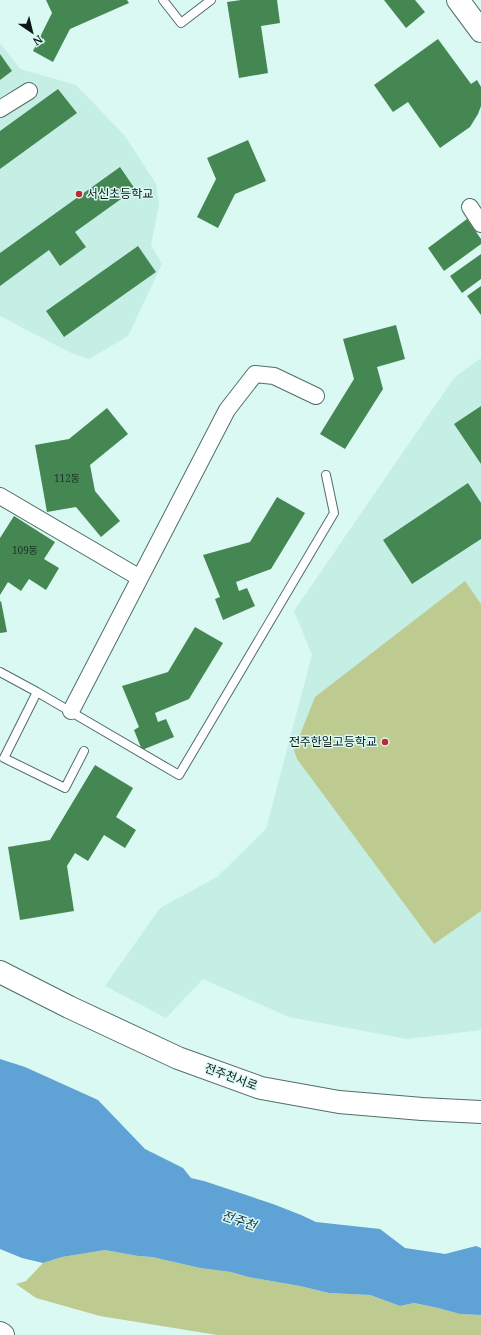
<svg xmlns="http://www.w3.org/2000/svg" width="481" height="1335" font-family="'Noto Serif','Noto Sans KR',serif">
	<rect width="100%" height="100%" fill="#d9f9f2"/>
	<path fill="#c5eee5" d="M 0,43 L 20,69 L 76,85 L 125,136 L 156,184 L 159,205 L 151,245 L 162,264 L 128,336 L 89,359 L 71,353 L 0,316 Z
		M 481,358 L 481,1030 L 407,1039 L 289,1017 L 203,979 L 166,1018 L 105,986 L 160,908 L 217,877 L 266,829 L 312,655 L 294,611 L 454,378 Z"/>
	<path fill="#becb90" d="M 465,581 L 481,604 L 481,911 L 434,944 L 297,759 L 294,750 L 315,697 Z
		M 105,1250 L 138,1256 L 152,1257 L 200,1268 L 231,1272 L 248,1277 L 300,1286 L 329,1293 L 370,1295 L 400,1306 L 414,1303 L 438,1308 L 460,1314 L 481,1315 L 481,1335 L 217,1335 L 100,1316 L 36,1298 L 16,1284 L 26,1281 L 43,1263 L 62,1257 Z"/>
	<path fill="#5ea2d6" d="M 0,1059 L 25,1067 L 98,1100 L 145,1149 L 183,1168 L 191,1178 L 204,1181 L 273,1204 L 301,1215 L 316,1222 L 380,1229 L 405,1248 L 445,1254 L 476,1246 L 481,1248 L 481,1315 L 460,1314 L 438,1308 L 414,1303 L 400,1306 L 370,1295 L 329,1293 L 300,1286 L 248,1277 L 231,1272 L 200,1268 L 152,1257 L 138,1256 L 105,1250 L 62,1257 L 43,1263 L 22,1258 L 0,1249 Z"/>
	<path fill="#458753" d="M 46,0 L 127,0 L 129,3 L 70,29 L 53,62 L 33,51 L 52,13 Z
		M 241,0 L 277,0 L 280,23 L 261,26 L 268,73 L 239,78 L 227,2 Z
		M 384,0 L 415,0 L 425,12 L 406,28 Z
		M 438,39 L 471,84 L 477,80 L 481,87 L 481,106 L 478,114 L 470,127 L 440,148 L 408,102 L 393,112 L 374,85 Z
		M 0,54 L 12,71 L 0,80 Z
		M 58,89 L 77,113 L 0,169 L 0,131 Z
		M 248,140 L 266,181 L 235,194 L 218,228 L 197,217 L 216,179 L 207,158 Z
		M 120,167 L 135,189 L 75,232 L 86,247 L 60,266 L 49,250 L 0,286 L 0,253 Z
		M 467,219 L 481,239 L 481,244 L 444,271 L 428,248 Z
		M 138,246 L 156,272 L 64,337 L 46,311 Z
		M 481,254 L 481,279 L 462,293 L 450,276 Z
		M 481,286 L 481,315 L 467,296 Z
		M 396,325 L 405,359 L 377,367 L 383,389 L 345,449 L 320,434 L 354,379 L 343,339 Z
		M 481,406 L 481,464 L 454,424 Z
		M 107,408 L 128,434 L 90,465 L 95,491 L 120,521 L 101,537 L 76,507 L 47,512 L 35,445 L 69,439 Z
		M 468,483 L 481,503 L 481,539 L 412,584 L 383,540 Z
		M 277,497 L 305,513 L 271,569 L 236,582 L 239,591 L 247,588 L 255,606 L 223,620 L 215,599 L 220,597 L 203,555 L 250,542 Z
		M 14,516 L 55,542 L 44,559 L 59,568 L 46,590 L 29,579 L 21,591 L 8,582 L 0,595 L 0,538 Z
		M 1,601 L 7,632 L 0,633 L 0,602 Z
		M 195,627 L 223,643 L 189,699 L 155,713 L 158,722 L 166,719 L 174,737 L 142,750 L 134,730 L 139,727 L 122,686 L 168,672 Z
		M 95,765 L 133,788 L 116,817 L 136,830 L 125,848 L 104,835 L 88,861 L 75,853 L 67,866 L 74,911 L 20,920 L 8,847 L 50,840 Z"/>
	<g fill="none" stroke-linecap="round" stroke-linejoin="round">
		<g stroke="#526e68" stroke-width="10">
			<path id="lane" d="M 163,0 L 181,23 L 211,0
				M 0,672 L 37,692 L 179,775 L 334,513 L 326,475
				M 37,692 L 4,758 L 65,788 L 84,751"/>
		</g>
		<g stroke="#526e68" stroke-width="18">
			<path id="street" d="M 0,109 L 29,91
				M 470,207 L 481,224
				M 0,496 L 140,578
				M 71,711 L 227,410 L 255,374 L 274,376 L 316,396"/>
		</g>
		<g stroke="#526e68" stroke-width="24">
			<path id="secondary" d="M 458,0 L 481,31
				M 0,972 L 69,1007 L 178,1058 L 261,1088 L 339,1102 L 422,1109 L 481,1112
				M 0,1333 L 3,1335"/>
		</g>
		<use href="#lane" stroke="#fff" stroke-width="8"/>
		<use href="#street" stroke="#fff" stroke-width="16"/>
		<use href="#secondary" stroke="#fff" stroke-width="22"/>
	</g>
	<g fill="#bb2b31" stroke="#d9f9f2" stroke-width="1.5">
		<circle cx="79" cy="194" r="4"/>
		<circle cx="385" cy="742" r="4"/>
	</g>
	<g text-anchor="middle" stroke-width="3" stroke-linejoin="round" paint-order="stroke">
		<g font-size="10" fill="#1b3425">
			<text x="67" y="482">112동</text>
			<text x="25" y="554">109동</text>
		</g>
		<g font-size="12" fill="#0d1916" stroke="#d9f9f2" text-anchor="start">
			<text x="87" y="198">서신초등학교</text>
			<text x="377" y="746" text-anchor="end">전주한일고등학교</text>
		</g>
		<g font-size="12" fill="#0d1916" stroke="#d9f9f2">
			<text transform="translate(231 1077) rotate(20)" y="4">전주천서로</text>
		</g>
		<g font-size="13" font-style="italic" fill="#123046" stroke="#d9f9f2">
			<text transform="translate(239 1220) rotate(19)" y="5">전주천</text>
		</g>
	</g>
	<g transform="translate(32 32) rotate(145)" stroke="#d9f9f2" stroke-width="3" paint-order="stroke">
	<path d="M0-3L7 15L0 10L-7 15Z" fill="#0d1916"/>
	<text y="-6" font-size="11" font-weight="bold" text-anchor="middle" fill="#0d1916">N</text>
	</g>
</svg>
